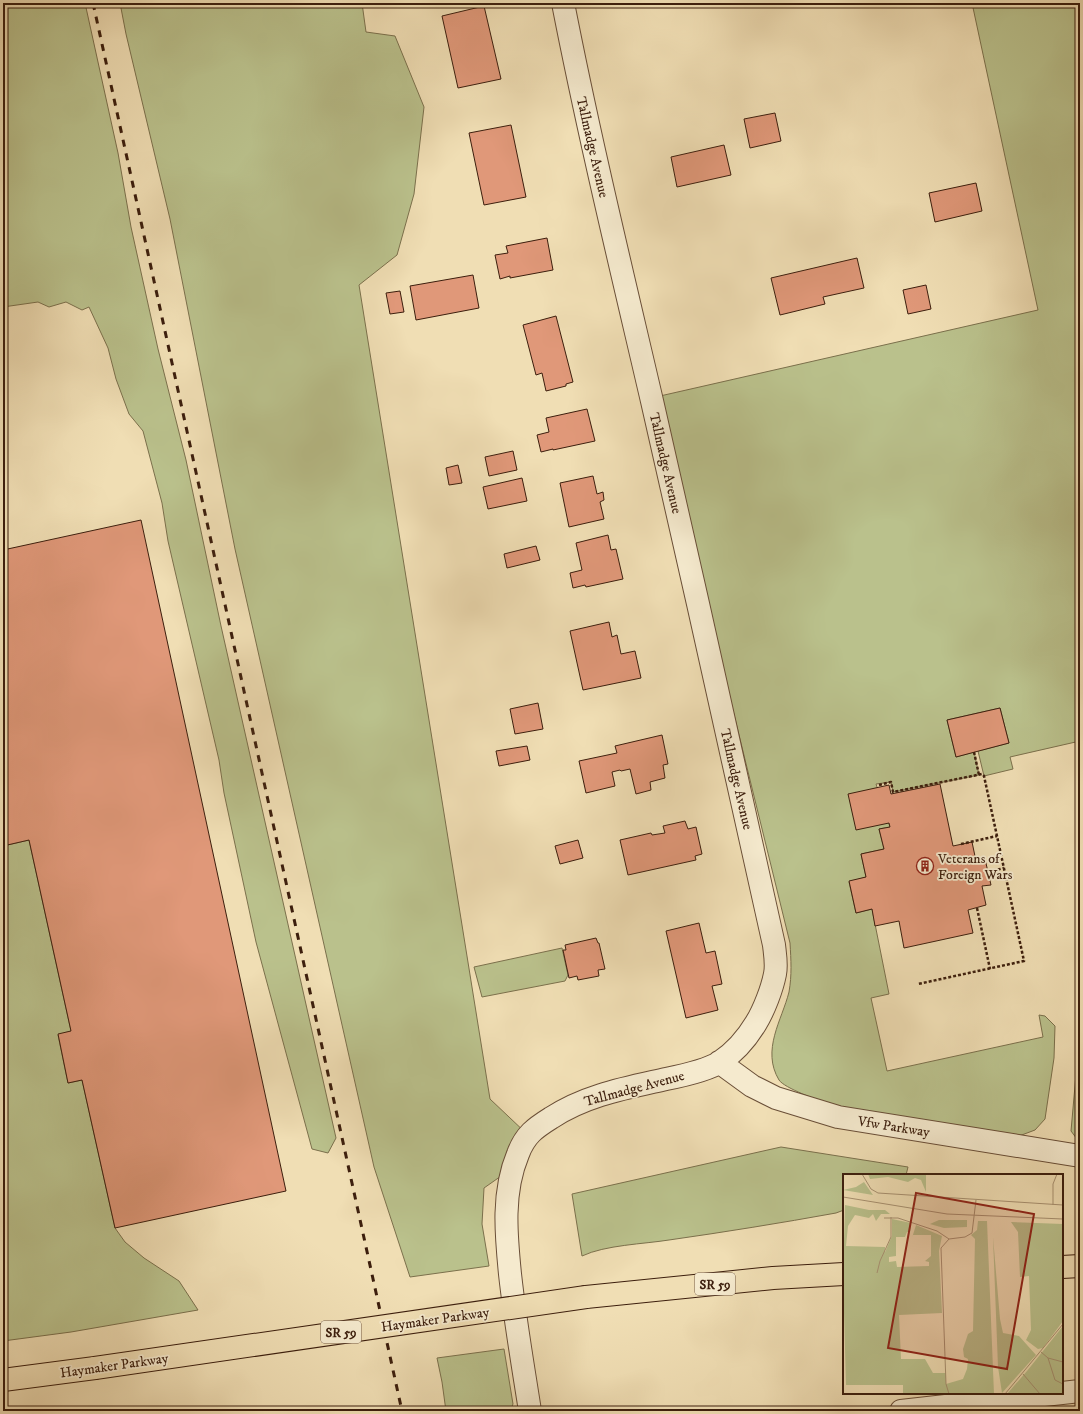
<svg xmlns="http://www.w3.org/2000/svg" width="1083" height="1414" font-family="'IM FELL DW Pica',serif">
	<rect width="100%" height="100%" fill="#f0deb4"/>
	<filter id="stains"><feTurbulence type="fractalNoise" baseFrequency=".005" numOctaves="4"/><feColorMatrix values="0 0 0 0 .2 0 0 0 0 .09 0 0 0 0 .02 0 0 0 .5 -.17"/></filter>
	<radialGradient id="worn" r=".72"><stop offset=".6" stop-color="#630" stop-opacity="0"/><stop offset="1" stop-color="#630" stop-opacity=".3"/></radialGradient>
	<path fill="#bac18c" stroke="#7b704c" d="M 3,3 L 85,3 L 118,153 L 131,227 L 158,349 L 186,460 L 221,626 L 336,1138 L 328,1153 L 312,1149 L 256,942 L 224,793 L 219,760 L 168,541 L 162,503 L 143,431 L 129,414 L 116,379 L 108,348 L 89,307 L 82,310 L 66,302 L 49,307 L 38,302 L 3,307 Z
		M 120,3 L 362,3 L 366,32 L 395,36 L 424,107 L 414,194 L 397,255 L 359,285 L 490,1099 L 528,1135 L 514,1167 L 484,1188 L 482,1224 L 489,1266 L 410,1277 L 374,1167 L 235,549 L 170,219 L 126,34 Z
		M 972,3 L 1080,3 L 1080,741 L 1010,757 L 1013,769 L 984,776 L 978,751 L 1009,743 L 1000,708 L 947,720 L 956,757 L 974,752 L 979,775 L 893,792 L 891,782 L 876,784 L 890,827 L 879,829 L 884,849 L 861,854 L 866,877 L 849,882 L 856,913 L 872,909 L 889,994 L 871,998 L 887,1071 L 1043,1037 L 1039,1015 L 1045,1016 L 1055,1026 L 1054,1058 L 1045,1119 L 1035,1130 L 1019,1136 L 831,1105 C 820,1101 784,1088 779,1080 C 761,1050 782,1020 789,992 C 792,975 791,960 790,943 L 727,686 L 660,396 L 1038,310 Z
		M 29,840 L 71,1031 L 58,1035 L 68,1083 L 82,1080 L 115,1228 L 125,1242 L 144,1258 L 179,1281 L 198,1310 L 71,1332 L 3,1341 L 3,846 Z
		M 562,948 L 568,975 L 565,981 L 482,997 L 474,967 Z
		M 1077,1063 L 1080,1063 L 1080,1143 L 1071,1131 Z
		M 781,1147 L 908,1167 L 906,1175 L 844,1175 L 844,1210 L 836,1213 C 781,1223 725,1232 669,1240 C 644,1244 605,1245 582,1256 L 572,1194 Z
		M 504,1349 L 513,1404 L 510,1411 L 446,1411 L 442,1382 L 437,1358 Z"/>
	<path fill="#e09879" stroke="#3c1e0d" d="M 484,6 L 501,79 L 458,88 L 442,16 Z
		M 775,113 L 781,141 L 750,148 L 744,119 Z
		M 511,125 L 526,197 L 484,205 L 469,133 Z
		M 724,145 L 731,175 L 677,187 L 671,157 Z
		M 976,183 L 982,211 L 935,222 L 929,193 Z
		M 547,238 L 553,270 L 510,278 L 510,276 L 500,279 L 495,255 L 508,253 L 506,246 Z
		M 857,258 L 864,288 L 823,297 L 825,304 L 780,315 L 771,278 Z
		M 473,275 L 479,308 L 416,320 L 410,286 Z
		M 926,285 L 931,309 L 908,314 L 903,290 Z
		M 400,291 L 404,312 L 390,314 L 386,293 Z
		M 556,316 L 573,382 L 566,384 L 566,386 L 546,391 L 542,373 L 536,375 L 523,325 Z
		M 587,409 L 595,441 L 553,450 L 553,449 L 541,452 L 537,435 L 549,432 L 546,418 Z
		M 513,451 L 517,470 L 489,476 L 485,457 Z
		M 458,465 L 462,483 L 449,485 L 446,468 Z
		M 593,476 L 597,494 L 603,492 L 604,500 L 600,502 L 604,519 L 569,527 L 560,483 Z
		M 522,478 L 527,501 L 488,509 L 483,487 Z
		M 141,520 L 286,1191 L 115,1228 L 82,1080 L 68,1083 L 58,1034 L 71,1031 L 29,840 L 3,846 L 3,550 Z
		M 608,535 L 611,550 L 616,549 L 623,579 L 586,587 L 585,585 L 573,588 L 570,573 L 582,570 L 576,543 Z
		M 536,546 L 540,560 L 507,568 L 504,554 Z
		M 609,622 L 612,637 L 617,635 L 621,654 L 635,651 L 641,678 L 583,690 L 570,631 Z
		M 538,703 L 543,729 L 515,734 L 510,709 Z
		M 1000,708 L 1009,743 L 956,757 L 947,720 Z
		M 662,735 L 668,764 L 663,765 L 665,778 L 650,782 L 651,790 L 636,794 L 630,769 L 621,771 L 620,770 L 612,772 L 615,786 L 586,793 L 579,761 L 617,753 L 615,746 Z
		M 527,746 L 530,760 L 499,766 L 496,751 Z
		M 940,784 L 953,846 L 972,842 L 976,861 L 985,859 L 991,885 L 982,886 L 986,905 L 968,910 L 973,933 L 904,948 L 899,921 L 875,926 L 872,909 L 856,913 L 849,881 L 866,877 L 861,854 L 884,849 L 879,829 L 890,827 L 889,823 L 856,830 L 848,794 L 889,785 L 891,794 Z
		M 685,821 L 688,829 L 696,827 L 702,854 L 695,856 L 696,860 L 628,875 L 620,840 L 651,833 L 652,835 L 665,833 L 663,826 Z
		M 578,840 L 583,858 L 560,864 L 555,846 Z
		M 699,923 L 706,953 L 715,951 L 722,984 L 712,986 L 718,1010 L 686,1018 L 666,931 Z
		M 596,938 L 598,943 L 599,943 L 605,969 L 598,970 L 599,976 L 578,980 L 577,976 L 569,978 L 563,950 L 566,950 L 565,945 Z"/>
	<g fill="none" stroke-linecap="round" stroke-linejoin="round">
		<g stroke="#694e37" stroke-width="24">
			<path id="minor" d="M 719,1062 L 752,1086 L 776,1098 L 838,1117 L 1080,1156
				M 530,1411 C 523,1366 515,1320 510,1274 C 506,1234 502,1192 518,1154 C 525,1135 535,1128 551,1118 C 586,1095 626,1088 666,1079 C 681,1076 708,1070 720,1062 C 735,1052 747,1038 756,1023 C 764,1010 772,989 775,974 C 777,965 775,954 774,945 C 733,764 694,582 652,401 C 621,268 589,136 563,3
				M 901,1411 L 1080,1391"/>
		</g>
		<g stroke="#3c1e0d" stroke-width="24">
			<path id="major" d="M 1062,1267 L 1080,1266
				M 586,1297 L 773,1278 L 844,1274
				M 3,1380 L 95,1368"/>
		</g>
		<path stroke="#3c1e0d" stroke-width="2.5" stroke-dasharray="3 2" stroke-linecap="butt" d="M 974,752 L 979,775
			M 879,785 L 891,782 L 893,792 L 982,774 L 984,776 L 1024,961 L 918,984
			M 961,844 L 997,836
			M 988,872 L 1004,868
			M 977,908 L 990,969"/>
		<use href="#minor" stroke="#f5eace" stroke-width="22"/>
		<use href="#major" stroke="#f0deb4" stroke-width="22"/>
		<path stroke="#3c1e0d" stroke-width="3" stroke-dasharray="7 7" stroke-linecap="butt" d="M 93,3 L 402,1411"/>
		<g stroke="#3c1e0d" stroke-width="24" stroke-linecap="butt">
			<path id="major-bridge" d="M 95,1368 L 586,1297"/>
		</g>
		<use href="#major-bridge" stroke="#f0deb4" stroke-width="22"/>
	</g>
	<defs>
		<g id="building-ring" transform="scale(0.9)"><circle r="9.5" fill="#f5eace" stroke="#8f2418" stroke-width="1.5"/><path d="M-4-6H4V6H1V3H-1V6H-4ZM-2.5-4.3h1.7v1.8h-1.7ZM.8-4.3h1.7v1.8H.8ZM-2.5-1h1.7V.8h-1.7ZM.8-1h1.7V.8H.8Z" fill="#8f2418"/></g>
	</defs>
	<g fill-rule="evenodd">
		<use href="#building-ring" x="925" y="866"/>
	</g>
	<g text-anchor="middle" stroke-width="3.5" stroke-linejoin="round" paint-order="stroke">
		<g fill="#f5eace" stroke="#745b47" stroke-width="1">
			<rect x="695" y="1273" width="40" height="22" rx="3"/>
			<rect x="321" y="1321" width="40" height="22" rx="3"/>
		</g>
		<g font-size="13" font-weight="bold" fill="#3c1e0d">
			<text x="715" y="1289">SR 59</text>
			<text x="341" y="1337">SR 59</text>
		</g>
		<g font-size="14" fill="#3c1e0d" stroke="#f5eace">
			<text transform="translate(593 147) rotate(77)" y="5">Tallmadge Avenue</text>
			<text transform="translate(666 463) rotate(77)" y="5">Tallmadge Avenue</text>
			<text transform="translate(737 779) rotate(77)" y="5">Tallmadge Avenue</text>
			<text transform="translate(634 1088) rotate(-15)" y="5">Tallmadge Avenue</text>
			<text transform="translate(894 1126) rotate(9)" y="5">Vfw Parkway</text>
			<text transform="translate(435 1319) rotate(-8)" y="5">Haymaker Parkway</text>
			<text transform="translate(114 1365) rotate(-8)" y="5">Haymaker Parkway</text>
		</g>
		<g font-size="14" fill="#3c1e0d" stroke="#f5eace" text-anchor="start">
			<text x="938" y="863">Veterans of<tspan x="938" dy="16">Foreign Wars</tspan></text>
		</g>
	</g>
	<g transform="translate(843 1174)">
		<rect width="220" height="220" fill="#f0deb4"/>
		<path d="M 25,0 L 83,0 L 83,18 L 78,6 L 72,4 L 65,8 L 45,3 L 27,5 ZM 21,8 L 30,21 L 0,16 L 13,13 ZM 2,31 L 26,36 L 42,36 L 47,40 L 38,40 L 33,47 L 30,40 L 26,44 L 12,41 L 5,52 L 3,72 L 42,73 L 42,78 L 49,62 L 49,45 L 68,49 L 67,58 L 64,58 L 62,63 L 53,63 L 53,82 L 46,83 L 46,88 L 53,87 L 54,93 L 86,92 L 86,88 L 82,87 L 88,82 L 88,61 L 70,61 L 69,64 L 73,51 L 99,62 L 96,77 L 99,139 L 56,141 L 58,185 L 82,185 L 90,199 L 103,199 L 103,210 L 120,205 L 124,195 L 125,185 L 121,183 L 120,175 L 125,160 L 130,157 L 132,65 L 128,61 L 134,56 L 135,47 L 144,47 L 151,220 L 60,220 L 60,211 L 3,211 L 0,103 ZM 96,46 L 124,46 L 124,53 L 101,54 L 87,50 ZM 168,48 L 220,50 L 220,147 L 200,174 L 195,175 L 183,166 L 188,156 L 186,102 L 177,103 L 175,58 ZM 150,63 L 157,145 L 160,159 L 176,162 L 193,181 L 159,219 L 155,193 ZM 220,152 L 220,220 L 164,220 L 184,197 Z" fill="#bac18c"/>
		<path fill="none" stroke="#a89171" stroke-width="1" d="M 19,0 L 28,15 L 35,19 L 220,31M 0,23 L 104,40 L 220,45M 210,31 L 210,10 L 214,0M 41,44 L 55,44 L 94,57 L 106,65M 34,99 L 37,87 L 48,63 L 48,43M 198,178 L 205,184 L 220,188M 205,184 L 212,206 L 220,210M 180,200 L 197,220M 106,220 L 103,210 L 98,74 L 106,65 L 122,63 L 129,59 L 133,26M 162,220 L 220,150"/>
		<path fill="#8f2418" fill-opacity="0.15" stroke="#8f2418" stroke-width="2" d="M 73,19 L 191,40 L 164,195 L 45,174 Z"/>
		<rect width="220" height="220" fill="none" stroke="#3c1e0d" stroke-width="2"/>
	</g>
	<rect width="1083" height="1414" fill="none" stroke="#f0deb4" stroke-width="16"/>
	<rect x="4" y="4" width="1075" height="1406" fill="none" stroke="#3c1e0d" stroke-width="2"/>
	<rect x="8" y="8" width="1067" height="1398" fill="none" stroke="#3c1e0d"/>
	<rect width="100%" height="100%" filter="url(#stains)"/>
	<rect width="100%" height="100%" fill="url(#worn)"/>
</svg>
